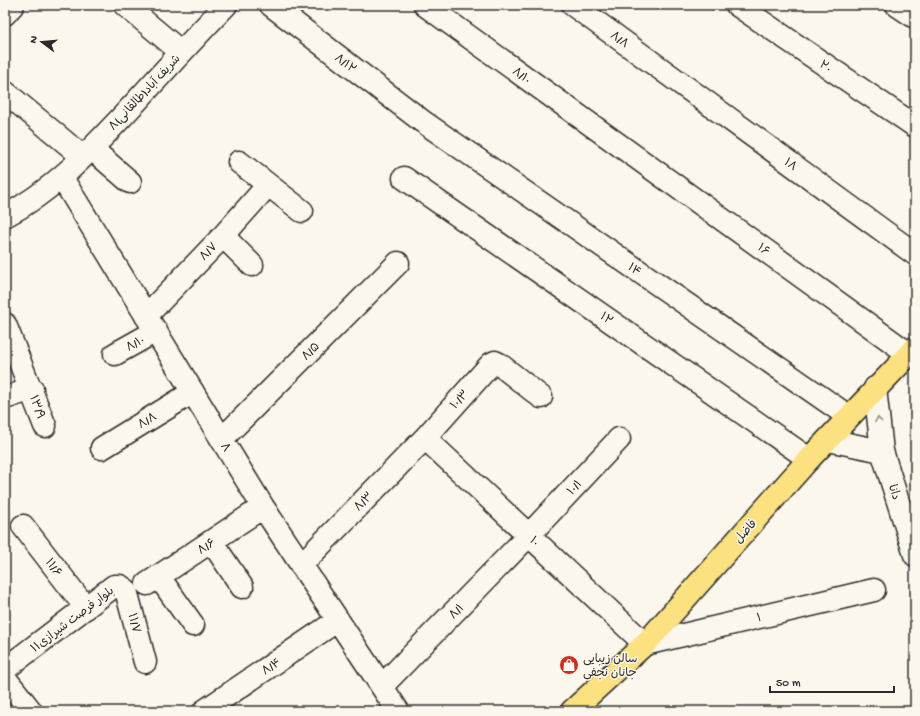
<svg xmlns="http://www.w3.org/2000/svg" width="920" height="716" font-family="'Gochi Hand','Playpen Sans Arabic',sans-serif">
	<rect width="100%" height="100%" fill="#fbf7ec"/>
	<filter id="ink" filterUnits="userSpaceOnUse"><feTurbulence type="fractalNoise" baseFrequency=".025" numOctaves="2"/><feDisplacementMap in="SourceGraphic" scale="8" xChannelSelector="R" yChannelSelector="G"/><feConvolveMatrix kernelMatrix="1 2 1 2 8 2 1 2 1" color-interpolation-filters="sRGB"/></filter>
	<g filter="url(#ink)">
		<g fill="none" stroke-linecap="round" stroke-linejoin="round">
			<g stroke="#2b2b2b" stroke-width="25">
				<path id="minor" d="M 125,5 L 181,52
					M 271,5 L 422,121 L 848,416
					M 425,5 L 909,354
					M 573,5 L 915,254
					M 737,5 L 915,126
					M 897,5 L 915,17
					M 5,14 L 13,5
					M 5,92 L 83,157
					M 92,149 L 130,182
					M 239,162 L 302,211
					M 62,178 L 263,507 L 398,711
					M 404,178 L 809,459
					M 5,216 C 57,189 95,145 135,103 C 165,70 195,37 226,5
					M 223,236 L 252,265
					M 146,316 L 223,236 L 268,185
					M 5,324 L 45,426
					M 115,354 L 156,331
					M 875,388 L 882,451 L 915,555
					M 5,398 L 32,389
					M 425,438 L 645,644 L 874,590
					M 222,439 L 398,263
					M 828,440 L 882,451
					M 102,448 L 193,392
					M 23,526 L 86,608
					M 212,542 L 242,587
					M 301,565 L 425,438 L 491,364 L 495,362 L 499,364 L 541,397
					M 159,577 L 193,625
					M 147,584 L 263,507
					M 5,669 L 114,586 L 120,586 L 126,590 L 145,662
					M 5,678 L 31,711
					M 382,686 L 529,535 L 619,439
					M 204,711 L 338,620"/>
			</g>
			<g stroke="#2b2b2b" stroke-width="25">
				<path id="major" d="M 572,711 L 645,644 L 809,459 L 915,348"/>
			</g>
			<use href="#minor" stroke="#fbf7ec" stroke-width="22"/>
			<use href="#major" stroke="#fbe180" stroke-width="22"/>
		</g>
		<defs><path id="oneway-chevron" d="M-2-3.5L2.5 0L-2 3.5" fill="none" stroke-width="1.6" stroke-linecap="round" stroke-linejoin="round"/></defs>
		<use stroke="#93918c" href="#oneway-chevron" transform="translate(878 420) rotate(-96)"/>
	</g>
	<defs>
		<g id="shop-disc" transform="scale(1)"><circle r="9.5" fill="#c8321e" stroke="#fbf7ec"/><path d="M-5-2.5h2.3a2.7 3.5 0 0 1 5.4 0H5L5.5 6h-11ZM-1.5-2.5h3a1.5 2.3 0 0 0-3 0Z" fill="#fff"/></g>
	</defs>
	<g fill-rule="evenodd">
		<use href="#shop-disc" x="569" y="665"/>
	</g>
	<g text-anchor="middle" stroke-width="3" stroke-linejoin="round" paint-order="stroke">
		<g font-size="12" fill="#2b2b2b" stroke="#fbf7ec">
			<text transform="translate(620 39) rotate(36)" y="4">۸/۸</text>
			<text transform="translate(346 63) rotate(37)" y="4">۸/۱۲</text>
			<text transform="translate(826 66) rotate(34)" y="4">۲۰</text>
			<text transform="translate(522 75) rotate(36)" y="4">۸/۱۰</text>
			<text transform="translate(144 92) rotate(-47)" y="4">۸شریف آباد(طالقانی)</text>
			<text transform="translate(791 164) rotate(36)" y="4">۱۸</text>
			<text transform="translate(764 249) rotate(36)" y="4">۱۶</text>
			<text transform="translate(208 251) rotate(-46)" y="4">۸/۷</text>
			<text transform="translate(635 269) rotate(35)" y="4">۱۴</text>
			<text transform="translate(607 318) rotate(35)" y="4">۱۲</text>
			<text transform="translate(135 343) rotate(-30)" y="4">۸/۱۰</text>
			<text transform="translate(310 351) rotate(-45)" y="4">۸/۵</text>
			<text transform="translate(459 399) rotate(-48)" y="4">۱۰/۳</text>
			<text transform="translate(38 407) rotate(70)" y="4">۱۳/۹</text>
			<text transform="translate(147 420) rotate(-31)" y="4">۸/۸</text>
			<text transform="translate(226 447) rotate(58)" y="4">۸</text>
			<text transform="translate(574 487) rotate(-47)" y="4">۱۰/۱</text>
			<text transform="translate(895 492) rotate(72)" y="4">دانا</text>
			<text transform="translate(363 501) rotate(-46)" y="4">۸/۳</text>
			<text transform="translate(745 531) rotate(-48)" y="4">فاضل</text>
			<text transform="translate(535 541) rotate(43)" y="4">۱۰</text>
			<text transform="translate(206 546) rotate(-34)" y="4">۸/۶</text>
			<text transform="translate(54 567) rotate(53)" y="4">۱۱/۶</text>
			<text transform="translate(456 611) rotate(-46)" y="4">۸/۱</text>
			<text transform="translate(759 617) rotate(-13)" y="4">۱</text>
			<text transform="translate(72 619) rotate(-37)" y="4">بلوار فرصت شیرازی۱۱</text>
			<text transform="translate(135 623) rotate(75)" y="4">۱۱/۷</text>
			<text transform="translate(271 666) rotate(-34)" y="4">۸/۴</text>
		</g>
		<g font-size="12" fill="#2b2b2b" stroke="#fbf7ec" text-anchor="start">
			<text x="583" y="662">سالن زیبایی<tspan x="583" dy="14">جانان نجفی</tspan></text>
		</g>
	</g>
	<rect width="920" height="716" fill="none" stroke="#fbf7ec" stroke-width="20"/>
	<rect x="10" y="10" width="900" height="696" fill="none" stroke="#2b2b2b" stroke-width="1.5" filter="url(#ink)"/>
	<g transform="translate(42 42) rotate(286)" stroke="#fbf7ec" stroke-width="3" paint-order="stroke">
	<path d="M0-3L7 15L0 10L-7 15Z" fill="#2b2b2b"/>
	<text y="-6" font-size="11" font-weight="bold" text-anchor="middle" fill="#2b2b2b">N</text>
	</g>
	<path d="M770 686v6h124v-6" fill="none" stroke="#2b2b2b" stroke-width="2"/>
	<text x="776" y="686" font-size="12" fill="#2b2b2b" stroke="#fbf7ec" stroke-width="3" paint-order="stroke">50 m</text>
</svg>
